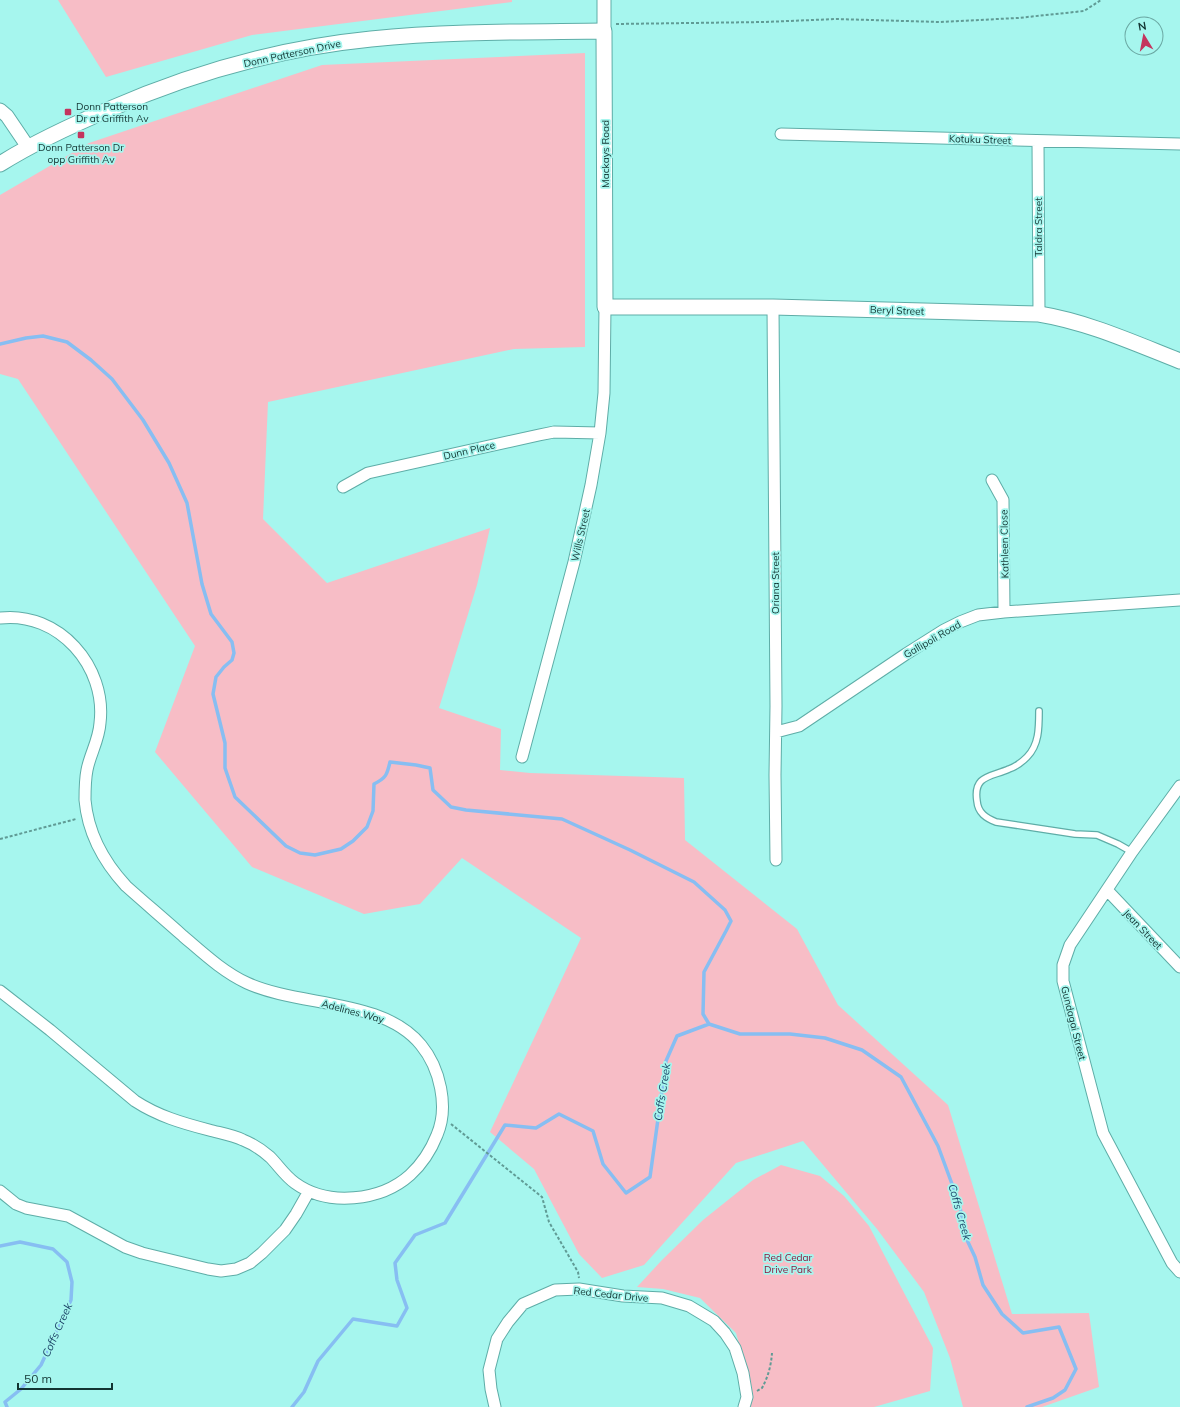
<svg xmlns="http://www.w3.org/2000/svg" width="1180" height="1407" font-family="Mulish,sans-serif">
	<rect width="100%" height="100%" fill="#a6f6ee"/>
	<path fill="#f7bdc6" d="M 58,0 L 512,0 L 512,2 L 252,35 L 106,77 Z
		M 585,53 L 585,347 L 514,349 L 268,402 L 263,519 L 327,583 L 490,528 L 477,585 L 439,708 L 501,729 L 500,770 L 530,773 L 684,778 L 685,840 L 797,929 L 838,1005 L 948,1105 L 1012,1314 L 1089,1313 L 1099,1387 L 1042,1407 L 963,1407 L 950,1358 L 924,1292 L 877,1229 L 803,1141 L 736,1163 L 644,1265 L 602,1278 L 579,1254 L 534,1169 L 490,1132 L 581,938 L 462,858 L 420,904 L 364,914 L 252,867 L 155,752 L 195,646 L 18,379 L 0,374 L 0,195 L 89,143 L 322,65 Z
		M 781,1165 L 820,1176 L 844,1196 L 869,1226 L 933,1348 L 930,1391 L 874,1407 L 750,1407 L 752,1389 L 736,1333 L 700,1298 L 663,1289 L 637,1287 L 662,1260 L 703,1220 L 753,1180 Z"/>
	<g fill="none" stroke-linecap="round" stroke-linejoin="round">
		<path stroke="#87bef2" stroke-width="3.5" d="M 0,344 L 26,338 L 43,336 L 67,342 L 91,360 L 112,379 L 143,420 L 169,463 L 187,503 L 202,584 L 211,614 L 232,642 L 234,653 L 232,660 L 224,667 L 216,677 L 213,694 L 225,743 L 225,768 L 235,797 L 286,846 L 300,853 L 315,855 L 341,849 L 353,841 L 367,827 L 373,811 L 374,784 C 386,778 387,775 390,762 L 416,765 L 430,768 L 433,790 L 451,807 L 466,810 L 562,819 L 630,850 L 694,882 L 725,910 L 731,921 L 726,931 L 704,972 L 703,1014 L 709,1024
			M 0,1246 L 20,1242 L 53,1249 L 67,1262 L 72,1282 L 71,1300 L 41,1365 L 21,1389 L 5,1402 L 7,1407
			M 292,1407 L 304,1392 L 318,1361 L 353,1319 L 397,1326 L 407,1308 L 397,1280 L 395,1263 L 415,1235 L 445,1223 L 505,1125 L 536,1128 L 559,1114 L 593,1131 L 603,1164 L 626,1193 L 650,1177 L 666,1061 L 677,1036 L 709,1024 L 740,1034 L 790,1034 L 825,1038 L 862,1050 L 901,1077 L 938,1146 L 959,1203 L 967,1240 L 975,1257 L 983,1285 L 1002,1314 L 1023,1333 L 1059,1327 L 1076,1369 L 1065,1390 L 1053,1398 L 1027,1407"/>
		<g stroke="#5eada7" stroke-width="8">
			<path id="service" d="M 1039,711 C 1039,728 1039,745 1027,757 C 1022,762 1015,767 1009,769 C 991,777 973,775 977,801 C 978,813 986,818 996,822 L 1075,834 L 1097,835 L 1118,844 L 1132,852"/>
		</g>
		<g stroke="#5eada7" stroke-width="13">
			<path id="minor" d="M 781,134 L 1180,144
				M 1038,141 L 1039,314
				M 773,307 L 776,706 L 775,775 L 776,860
				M 992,480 L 1003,500 L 1004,612
				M 343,487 L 368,473 L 539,435 L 554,432 L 600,433
				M 0,618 C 59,611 107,667 100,723 C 99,740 90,754 87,770 C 85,780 85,790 85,800 C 88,834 103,861 126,886 C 145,903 164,919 183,936 C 203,953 223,972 247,983 C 299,1007 383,998 421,1045 C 440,1068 449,1107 437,1135 C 431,1150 422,1164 410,1175 C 381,1201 328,1207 295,1183 C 285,1176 278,1165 270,1157 C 262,1150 253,1144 243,1140 C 233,1135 220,1133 209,1130 C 182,1123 158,1116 135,1101 L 50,1030 L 0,991
				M 776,732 L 799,726 L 906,654 L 944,630 L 960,622 L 978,615 L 1004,612 L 1180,600
				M 522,757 L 574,562 L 591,485 L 600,433 L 604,393 L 605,307
				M 1180,786 L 1132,852 L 1070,945 L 1063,965 L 1063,981 L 1103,1133 L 1172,1263 L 1180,1272
				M 1107,890 L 1180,967
				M 0,1191 L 16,1204 L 26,1208 L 68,1216 L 125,1247 L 142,1253 L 208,1269 L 221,1271 L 236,1269 L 250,1263 L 262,1253 L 285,1230 L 296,1214 L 309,1191
				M 495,1407 L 491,1389 L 489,1370 L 497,1339 L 508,1322 L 523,1304 L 555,1290 L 579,1289 L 623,1296 L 662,1298 L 689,1306 L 714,1321 L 725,1333 L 735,1348 L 743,1373 L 747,1397 L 744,1407"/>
		</g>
		<g stroke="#5eada7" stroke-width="15">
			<path id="tertiary" d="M 604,0 L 604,31
				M 0,110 L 7,116 L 28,147"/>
		</g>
		<g stroke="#5eada7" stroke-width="17">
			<path id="secondary" d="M 0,164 C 35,142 72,125 110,109 C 192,73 281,48 371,39 C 448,31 527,32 604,31 L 605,307 L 773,307 L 1039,314 C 1088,322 1134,343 1180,361"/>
		</g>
		<path stroke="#609b95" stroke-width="2" stroke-dasharray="3 2" stroke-linecap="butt" d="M 616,24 L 764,22 L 836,19 L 939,22 L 1018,18 L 1084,11 L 1101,0
			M 0,839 L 76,819
			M 451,1124 L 542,1197 L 549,1222 L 578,1272 L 579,1278
			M 757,1391 L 762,1388 C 768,1377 771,1366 772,1353"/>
		<use href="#service" stroke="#fff" stroke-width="5.5"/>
		<use href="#minor" stroke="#fff" stroke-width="11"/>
		<use href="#tertiary" stroke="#fff" stroke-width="13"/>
		<use href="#secondary" stroke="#fff" stroke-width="15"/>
	</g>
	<g fill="#c4355e" stroke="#a6f6ee" stroke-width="1.5">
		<rect x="64" y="108" width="8" height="8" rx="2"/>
		<rect x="77" y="131" width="8" height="8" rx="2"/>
	</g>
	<g text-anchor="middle" stroke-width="3.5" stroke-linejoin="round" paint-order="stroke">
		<g font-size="10" fill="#123432" stroke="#a6f6ee">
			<text transform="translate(292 53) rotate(-12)" y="4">Donn Patterson Drive</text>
			<text transform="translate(980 139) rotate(2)" y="4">Kotuku Street</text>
			<text transform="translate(605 154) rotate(-90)" y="4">Mackays Road</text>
			<text transform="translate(1038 227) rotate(-90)" y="4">Taldra Street</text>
			<text transform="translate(897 310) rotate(2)" y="4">Beryl Street</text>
			<text transform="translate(469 450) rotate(-13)" y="4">Dunn Place</text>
			<text transform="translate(580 535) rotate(-77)" y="4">Wills Street</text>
			<text transform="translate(1004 544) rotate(-91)" y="4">Kathleen Close</text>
			<text transform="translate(775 583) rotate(-90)" y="4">Oriana Street</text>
			<text transform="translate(932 639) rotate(-30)" y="4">Gallipoli Road</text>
			<text transform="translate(1143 929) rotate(46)" y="4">Jean Street</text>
			<text transform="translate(353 1011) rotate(15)" y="4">Adelines Way</text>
			<text transform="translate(1074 1023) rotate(76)" y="4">Gundagai Street</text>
			<text transform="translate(611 1294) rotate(6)" y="4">Red Cedar Drive</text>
		</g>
		<g font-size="10" fill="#123432" stroke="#a6f6ee" text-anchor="start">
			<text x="76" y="110">Donn Patterson<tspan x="76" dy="12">Dr at Griffith Av</tspan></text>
			<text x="81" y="151" text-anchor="middle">Donn Patterson Dr<tspan x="81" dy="12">opp Griffith Av</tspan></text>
		</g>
		<g font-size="10" fill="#8a163c" stroke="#a6f6ee">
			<text x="788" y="1261">Red Cedar<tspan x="788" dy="12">Drive Park</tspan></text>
		</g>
		<g font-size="11" font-style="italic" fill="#1d4568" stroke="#a6f6ee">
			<text transform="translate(662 1092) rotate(-81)" y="4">Coffs Creek</text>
			<text transform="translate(960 1212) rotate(74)" y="4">Coffs Creek</text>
			<text transform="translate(57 1330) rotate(-66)" y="4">Coffs Creek</text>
		</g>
	</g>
	<g transform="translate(1144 36) rotate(350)"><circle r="19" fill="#a6f6ee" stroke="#6ba8a3"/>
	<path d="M0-3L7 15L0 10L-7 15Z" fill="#c4355e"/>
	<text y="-6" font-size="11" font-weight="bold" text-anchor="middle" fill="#123432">N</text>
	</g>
	<path d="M18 1383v6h94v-6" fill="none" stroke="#123432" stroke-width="2"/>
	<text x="24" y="1383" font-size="12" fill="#123432" stroke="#a6f6ee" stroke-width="3" paint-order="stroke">50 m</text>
</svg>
